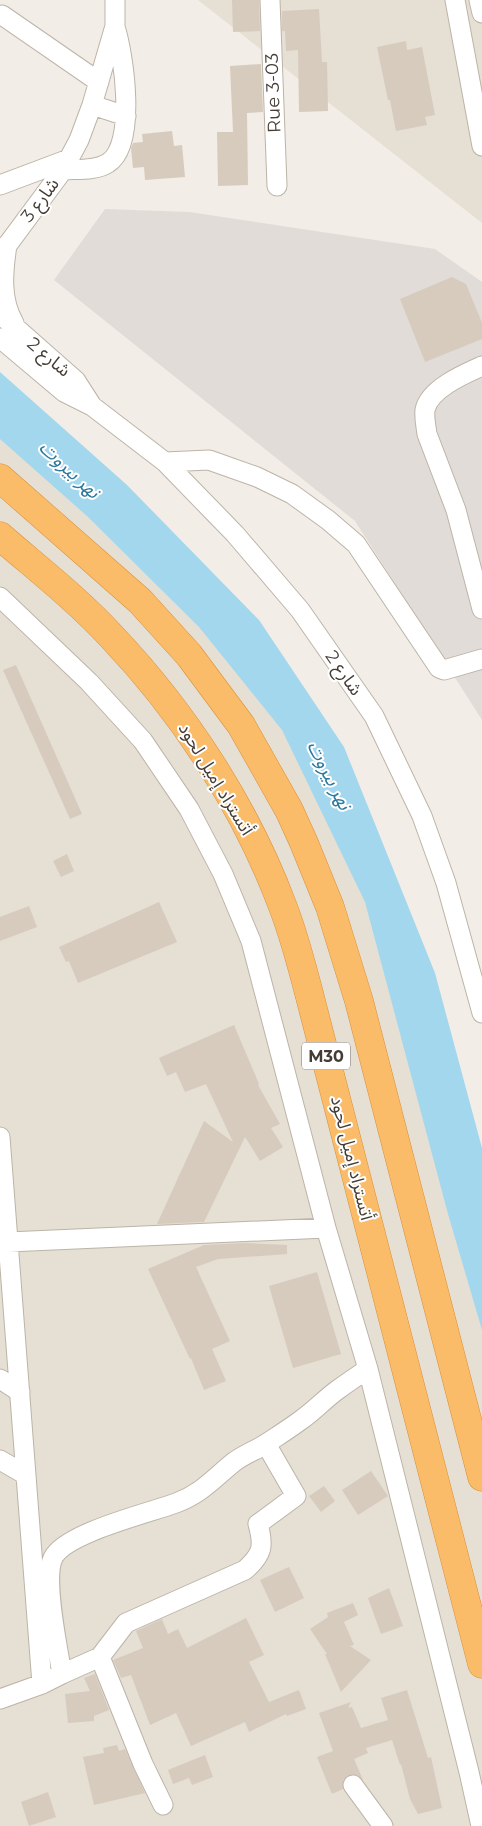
<svg xmlns="http://www.w3.org/2000/svg" width="482" height="1826" font-family="Montserrat,'Noto Sans Arabic',sans-serif">
	<rect width="100%" height="100%" fill="#f2ede6"/>
	<path fill="#e6dfd4" d="M 198,0 L 482,0 L 482,223 Z
		M 0,403 L 167,559 L 340,790 L 482,1251 L 482,1826 L 0,1826 Z"/>
	<path fill="#e1dcd7" d="M 105,209 L 189,212 L 435,249 L 482,282 L 482,720 L 355,521 L 54,280 Z"/>
	<path fill="#a3d7ee" d="M 0,372 L 127,485 L 259,620 L 344,747 L 435,973 L 482,1148 L 482,1330 L 448,1214 L 365,902 L 282,730 L 199,627 L 87,516 L 0,439 Z"/>
	<path fill="#d7cbbe" d="M 232,0 L 259,0 L 260,31 L 233,32 Z
		M 319,9 L 322,62 L 327,62 L 328,111 L 299,112 L 298,50 L 286,51 L 285,31 L 282,31 L 282,11 Z
		M 406,41 L 407,50 L 422,47 L 435,115 L 425,117 L 427,125 L 396,131 L 390,100 L 388,100 L 377,47 Z
		M 261,64 L 263,112 L 247,113 L 248,185 L 218,186 L 217,132 L 233,132 L 230,66 Z
		M 172,131 L 174,146 L 182,145 L 185,177 L 145,180 L 144,167 L 133,168 L 131,148 L 133,143 L 143,142 L 142,134 Z
		M 452,277 L 466,284 L 482,323 L 482,339 L 425,362 L 400,299 Z
		M 16,665 L 82,814 L 70,819 L 3,670 Z
		M 67,854 L 74,871 L 61,877 L 53,861 Z
		M 159,902 L 177,942 L 78,983 L 69,961 L 66,962 L 59,947 Z
		M 29,906 L 37,927 L 0,941 L 0,917 Z
		M 234,1025 L 259,1084 L 258,1085 L 280,1124 L 271,1128 L 283,1147 L 260,1161 L 245,1137 L 204,1222 L 157,1224 L 204,1121 L 233,1142 L 206,1084 L 185,1092 L 176,1072 L 167,1076 L 159,1058 Z
		M 245,1243 L 287,1245 L 287,1254 L 218,1259 L 196,1267 L 230,1341 L 212,1349 L 226,1381 L 204,1390 L 191,1358 L 190,1359 L 148,1269 L 204,1245 Z
		M 317,1272 L 341,1354 L 293,1368 L 269,1286 Z
		M 371,1471 L 388,1496 L 358,1515 L 342,1490 Z
		M 324,1486 L 335,1501 L 321,1512 L 309,1496 Z
		M 289,1567 L 304,1598 L 275,1612 L 260,1580 Z
		M 389,1588 L 403,1626 L 381,1634 L 368,1598 Z
		M 353,1603 L 358,1615 L 344,1622 L 354,1645 L 350,1646 L 371,1660 L 341,1692 L 325,1654 L 327,1654 L 310,1629 L 328,1617 L 327,1613 Z
		M 246,1618 L 264,1655 L 249,1662 L 269,1702 L 299,1690 L 306,1709 L 287,1716 L 286,1714 L 249,1732 L 245,1722 L 191,1746 L 176,1713 L 150,1725 L 131,1675 L 121,1678 L 113,1660 L 143,1648 L 136,1631 L 162,1619 L 168,1634 L 178,1629 L 187,1648 Z
		M 95,1674 L 109,1710 L 94,1716 L 94,1721 L 68,1723 L 65,1694 L 90,1691 L 84,1678 Z
		M 407,1690 L 428,1758 L 431,1757 L 442,1808 L 418,1814 L 410,1799 L 401,1764 L 400,1765 L 392,1740 L 366,1748 L 368,1753 L 354,1759 L 363,1780 L 357,1775 L 347,1776 L 343,1781 L 343,1789 L 332,1794 L 317,1757 L 333,1751 L 319,1713 L 351,1702 L 348,1708 L 352,1707 L 361,1728 L 388,1720 L 381,1698 Z
		M 117,1745 L 119,1751 L 125,1749 L 145,1793 L 94,1805 L 83,1757 L 104,1753 L 103,1748 Z
		M 205,1755 L 213,1777 L 192,1785 L 189,1778 L 173,1784 L 168,1770 Z
		M 48,1792 L 56,1817 L 29,1826 L 21,1802 Z"/>
	<g fill="none" stroke-linecap="round" stroke-linejoin="round">
		<g stroke="#bdb4a8" stroke-width="21">
			<path id="minor" d="M 270,0 L 277,186
				M 455,0 L 482,146
				M 479,0 L 482,13
				M 2,15 L 99,82
				M 92,105 L 126,116
				M 63,170 C 77,169 96,171 108,163 C 137,145 124,55 115,27
				M 0,185 L 69,159
				M 7,245 C 3,272 0,299 14,323
				M 0,255 L 63,170 L 79,140 L 92,105 L 115,26 L 115,0
				M 0,314 L 76,381 L 92,406
				M 0,338 L 64,392 L 92,406 L 165,462 L 235,534 L 300,610 L 374,716 L 422,816 L 446,883 L 482,1013
				M 482,366 C 464,374 429,389 425,410 C 424,418 426,426 427,434 L 456,510 L 482,609
				M 165,462 L 209,460 L 257,477 L 292,494 L 328,520 L 356,544 L 439,668 L 444,670 L 482,659
				M 0,597 L 89,682 L 143,741 L 189,809 L 223,874 L 251,941 L 326,1228 L 368,1369 L 469,1772 L 481,1826
				M 0,1137 L 42,1684
				M 8,1242 L 326,1228
				M 0,1379 L 20,1392
				M 0,1460 L 26,1475
				M 100,1657 L 143,1764 L 163,1805
				M 62,1674 L 100,1657 L 126,1623 L 245,1570 C 263,1554 264,1546 258,1524 L 296,1496 L 266,1444
				M 0,1699 L 42,1684 L 62,1674 C 58,1649 43,1579 53,1558 C 65,1533 149,1513 176,1503 C 201,1494 214,1478 234,1462 C 243,1455 254,1451 264,1445 C 276,1437 289,1429 301,1420 C 314,1411 324,1400 336,1391 C 347,1383 357,1376 368,1369
				M 353,1785 L 383,1826"/>
		</g>
		<g stroke="#d98f39" stroke-width="29">
			<path id="highway" d="M 0,478 L 140,601 L 189,655 L 241,725 L 289,810 L 304,843 L 330,907 L 359,1001 L 482,1477
				M 0,536 C 38,569 78,600 112,637 C 185,714 246,808 283,907 C 295,938 303,970 311,1001 L 482,1664"/>
		</g>
		<use href="#minor" stroke="#fff" stroke-width="19"/>
		<use href="#highway" stroke="#fabc69" stroke-width="28"/>
	</g>
	<g text-anchor="middle" stroke-width="4" stroke-linejoin="round" paint-order="stroke">
		<rect fill="#fff" stroke="#7d7772" stroke-width="1" x="302" y="1042.5" width="48" height="27" rx="4"/>
		<g font-size="16" font-weight="bold" fill="#453d35">
			<text x="326" y="1062">M30</text>
		</g>
		<g font-size="18" fill="#453d35" stroke="#fff">
			<text transform="translate(273 93) rotate(-92)" y="6">Rue 3-03</text>
			<text transform="translate(40 200) rotate(-53)" y="6">شارع 3</text>
			<text transform="translate(49 357) rotate(40)" y="6">شارع 2</text>
			<text transform="translate(344 673) rotate(55)" y="6">شارع 2</text>
			<text transform="translate(216 779) rotate(59)" y="6">أتستراد إميل لحود</text>
			<text transform="translate(352 1158) rotate(76)" y="6">أتستراد إميل لحود</text>
		</g>
		<g font-size="19" font-style="italic" fill="#2e799d" stroke="#fff">
			<text transform="translate(70 469) rotate(43)" y="7">نهر بيروت</text>
			<text transform="translate(330 775) rotate(63)" y="7">نهر بيروت</text>
		</g>
	</g>
</svg>
